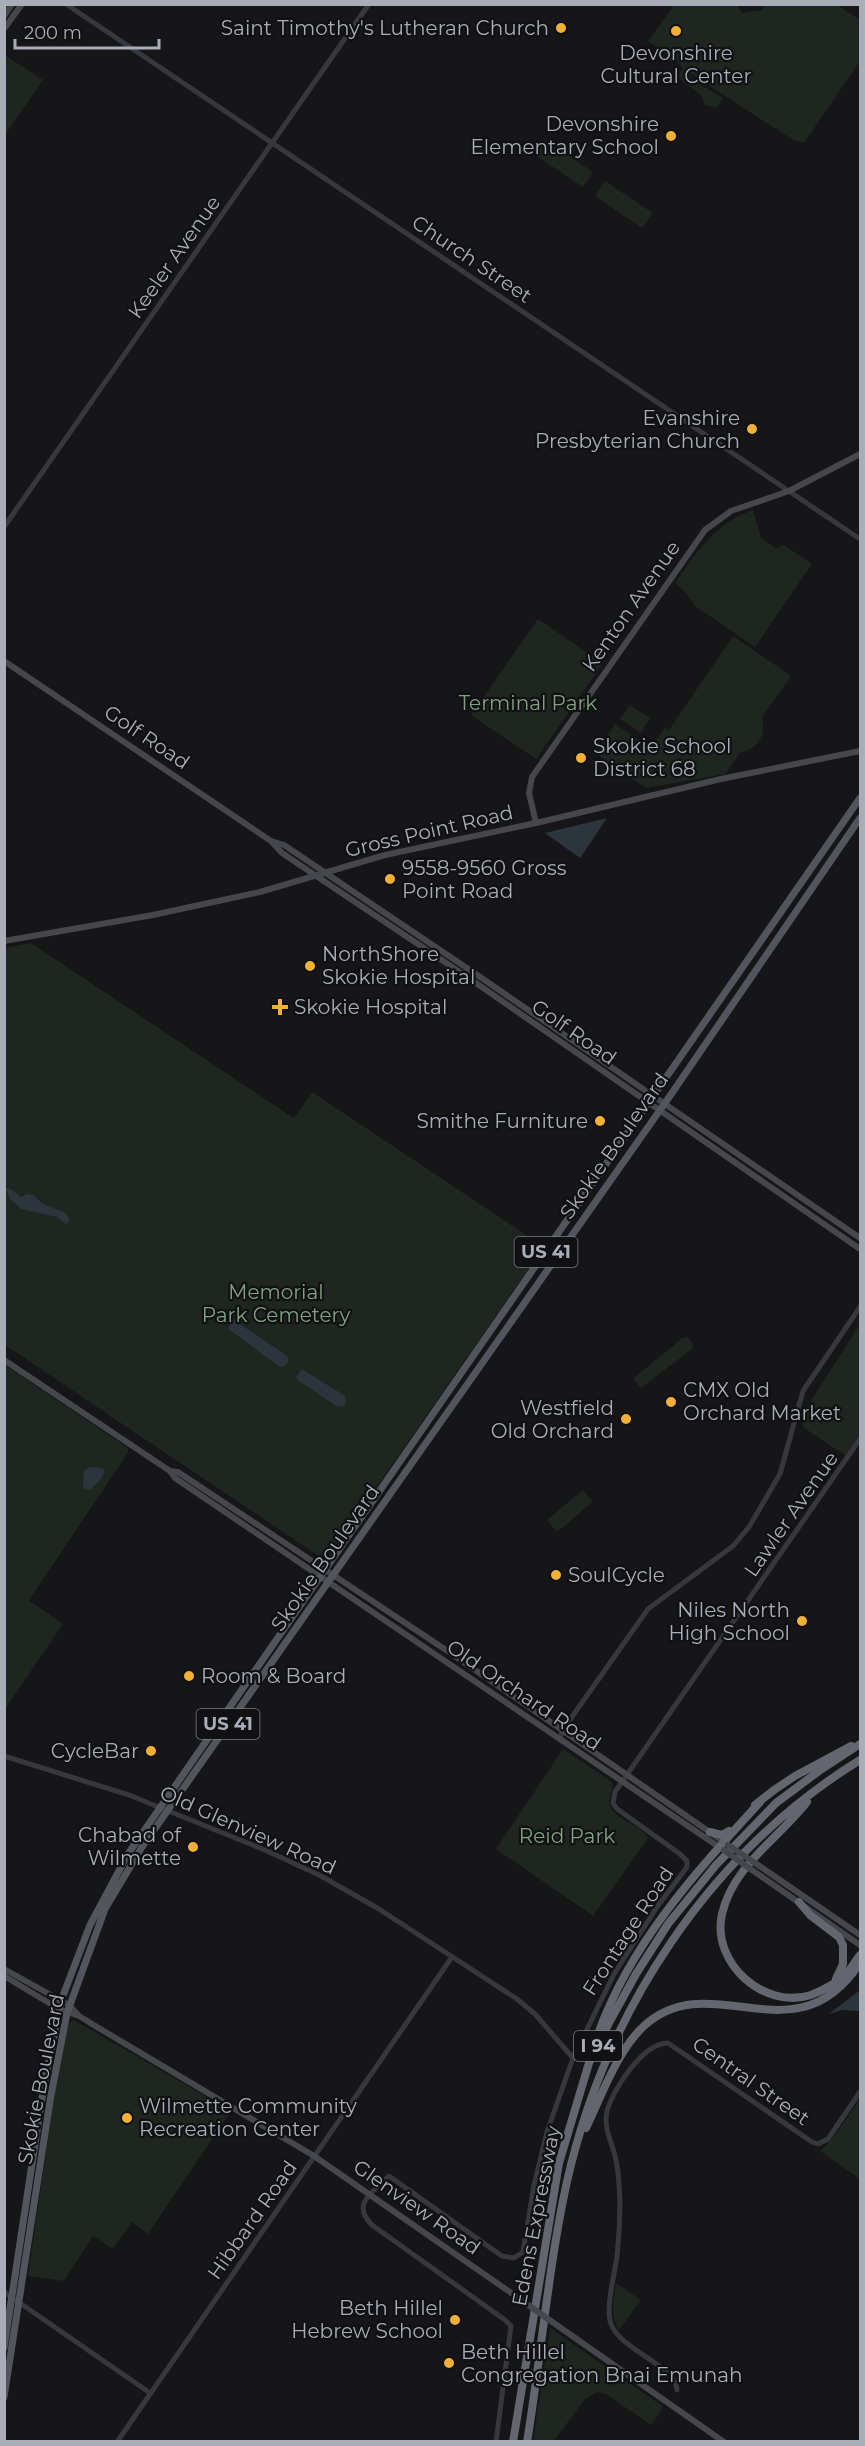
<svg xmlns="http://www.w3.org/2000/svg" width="865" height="2446" font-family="Montserrat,sans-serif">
	<rect width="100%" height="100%" fill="#161618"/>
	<path fill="#1e261f" d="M 674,5 L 737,5 L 742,13 L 761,10 L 765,5 L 837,5 L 860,20 L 860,61 L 804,143 L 793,140 L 690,73 L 691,79 L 723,98 L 717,108 L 705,105 L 701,95 L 677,77 L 683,68 L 677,61 L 648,41 Z
		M 5,55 L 43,80 L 5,135 Z
		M 545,140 L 593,172 L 583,187 L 535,155 Z
		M 605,181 L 653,213 L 642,228 L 595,196 Z
		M 753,510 L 761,538 L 776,548 L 784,545 L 812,564 L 755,647 L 695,606 L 685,592 L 675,583 C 697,552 715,523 753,510 Z
		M 538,619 L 603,663 L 536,759 L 471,715 Z
		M 733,636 L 791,676 L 762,717 C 766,736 759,748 740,753 L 725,774 L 646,788 L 595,753 L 615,724 L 651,748 L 665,727 L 669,730 Z
		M 630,705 L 650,718 L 641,733 L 620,719 Z
		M 31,943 L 294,1118 L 312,1092 L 544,1247 L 332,1551 L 320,1557 L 5,1345 L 4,948 Z
		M 860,1324 L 860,1434 L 846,1456 L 803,1427 L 804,1412 Z
		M 687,1337 L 693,1343 L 692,1349 L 641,1388 L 633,1379 L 682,1338 Z
		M 5,1365 L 128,1448 L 128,1453 L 29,1600 L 63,1624 L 5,1709 Z
		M 583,1490 L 593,1502 L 557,1532 L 547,1520 Z
		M 563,1749 L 612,1782 C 615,1790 607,1797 610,1806 C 616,1821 640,1823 648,1838 L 593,1916 L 496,1849 Z
		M 74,2020 L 231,2111 L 148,2234 L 132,2222 L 113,2249 L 93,2236 L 64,2281 L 28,2276 L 57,2076 L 68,2023 Z
		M 860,2099 L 860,2179 L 820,2151 L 834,2137 Z
		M 616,2283 L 641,2300 L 619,2330 C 609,2316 614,2299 616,2283 Z
		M 550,2328 L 661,2405 L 662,2410 L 651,2425 L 606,2394 L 597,2392 L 584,2400 L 554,2441 L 533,2441 Z"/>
	<path fill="#2c353c" d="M 607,818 L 580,858 L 545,833 Z
		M 5,1187 L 14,1191 L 21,1197 L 27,1194 L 33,1195 L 43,1204 L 64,1212 L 69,1218 L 69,1222 L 66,1224 L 57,1217 L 21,1209 L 10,1199 Z
		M 234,1320 L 287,1356 L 289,1360 L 285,1366 L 280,1367 L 231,1331 L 228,1328 Z
		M 302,1369 L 345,1396 L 346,1402 L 343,1407 L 336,1406 L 298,1380 L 296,1377 Z
		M 90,1467 L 102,1468 L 105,1471 L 101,1479 L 90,1490 L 83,1488 L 84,1470 Z
		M 860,1990 L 860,2011 L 842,2010 L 829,2014 Z"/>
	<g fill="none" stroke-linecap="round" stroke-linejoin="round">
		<path stroke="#37383d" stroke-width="5" d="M 66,4 L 860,539
			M 4,527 L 369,4
			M 560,1740 L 562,1731 L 648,1609 L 733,1546 L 749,1527 L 780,1474 L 803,1391 L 860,1307
			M 4,1756 L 129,1795 L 265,1850 L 321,1876 L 379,1909 L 517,1999 L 535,2014 L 573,2058
			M 4,2292 L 150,2393
			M 677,2390 C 676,2365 621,2351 611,2324 C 605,2308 615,2273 617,2256 C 619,2238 620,2219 620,2201 C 619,2187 619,2173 616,2160 C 613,2144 603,2129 607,2111 C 613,2089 643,2043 668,2043 L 812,2142 L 818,2144 L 828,2139 L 860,2092
			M 117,2442 L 452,1957
			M 496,2442 L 511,2326 L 505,2320 L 372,2225 C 350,2203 374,2192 389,2176 L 502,2256 L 514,2258 L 523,2252 L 534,2185 L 547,2132 L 573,2058 L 614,1974 L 657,1907 L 687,1867 L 687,1861 L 680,1854 L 616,1808 L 613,1803 L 615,1792 L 860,1439"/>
		<path stroke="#45474d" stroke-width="6" d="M 4,16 L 12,4
			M 4,29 L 22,4
			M 4,661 L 271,841 L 284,845 L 486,981 L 860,1238
			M 536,823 L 529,793 L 532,777 L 705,530 L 731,511 L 789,491 L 860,454
			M 271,841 L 282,853 L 476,983 L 860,1249
			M 4,941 L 153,915 L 260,892 L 385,855 L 536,823 L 721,779 L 860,751
			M 4,1360 L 170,1471 L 175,1478 L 722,1849
			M 170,1471 L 178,1472 L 452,1654 L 727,1844
			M 758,1865 L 860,1935
			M 752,1870 L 860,1945
			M 4,1969 L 69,2005 L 79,2016
			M 4,1976 L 59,2009 L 79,2016 L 97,2027 L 314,2156 L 517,2297
			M 558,2326 L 724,2442"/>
		<path stroke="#53555c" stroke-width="7" d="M 4,2348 L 44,2085 L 61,2001 L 90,1925 L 128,1854 C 371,1502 616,1150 860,798
			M 4,2397 L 51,2095 L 67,2013 L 105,1909 L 142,1847 L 672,1093 L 860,818"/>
		<path stroke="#63666e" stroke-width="8" d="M 807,1802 C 778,1839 733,1866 722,1914 C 711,1963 764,2010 811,1995 C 822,1991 838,1982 846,1974 C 852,1968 855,1961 860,1955
			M 755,1805 L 774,1790 L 795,1776 L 851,1746
			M 710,1832 L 722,1835 L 729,1831
			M 799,1902 L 810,1915 L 839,1937 L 843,1945 L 843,1964 L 836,1979
			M 598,2034 C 630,1944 696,1872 760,1802
			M 586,2128 C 602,2095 618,2049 645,2025 C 713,1965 795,2061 860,1963
			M 513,2442 L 559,2163 L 589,2063 L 610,2021 L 636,1974 L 668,1924 L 716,1865 L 776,1803 L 819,1771 L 860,1744
			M 527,2442 C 541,2357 548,2270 566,2186 C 604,2013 709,1853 860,1760"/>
		<path stroke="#45474d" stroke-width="6" d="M 728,1845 L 758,1865
			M 724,1850 L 752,1870
			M 517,2297 L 558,2326"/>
	</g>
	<g fill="#f2b134" stroke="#111113" stroke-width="2">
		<circle cx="561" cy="28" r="6"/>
		<circle cx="676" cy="31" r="6"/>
		<circle cx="671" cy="136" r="6"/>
		<circle cx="752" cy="429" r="6"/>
		<circle cx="581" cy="758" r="6"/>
		<circle cx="390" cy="879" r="6"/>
		<circle cx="310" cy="966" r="6"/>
		<path d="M277 998h6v6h6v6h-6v6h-6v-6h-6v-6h6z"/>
		<circle cx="600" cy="1121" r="6"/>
		<circle cx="671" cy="1402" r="6"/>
		<circle cx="626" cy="1419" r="6"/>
		<circle cx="556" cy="1575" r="6"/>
		<circle cx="802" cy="1621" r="6"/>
		<circle cx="189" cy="1676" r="6"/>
		<circle cx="151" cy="1751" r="6"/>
		<circle cx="193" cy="1847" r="6"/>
		<circle cx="127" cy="2118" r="6"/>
		<circle cx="455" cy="2320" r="6"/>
		<circle cx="449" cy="2363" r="6"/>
	</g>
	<g text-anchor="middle" stroke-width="4.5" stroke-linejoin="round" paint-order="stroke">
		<g fill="#111113" stroke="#7b7e86" stroke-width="1.5">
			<rect x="514.5" y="1237" width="63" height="30" rx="4.5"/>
			<rect x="196.5" y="1709" width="63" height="30" rx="4.5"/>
			<rect x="574" y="2031" width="48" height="30" rx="4.5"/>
		</g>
		<g font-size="18" font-weight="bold" fill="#a8adb8">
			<text x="546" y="1258">US 41</text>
			<text x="228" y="1730">US 41</text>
			<text x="598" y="2052">I 94</text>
		</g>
		<g font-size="20" fill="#a8adb8" stroke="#111113" text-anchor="end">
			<text x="549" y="35">Saint Timothy's Lutheran Church</text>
			<text x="676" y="60" text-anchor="middle">Devonshire<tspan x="676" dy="23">Cultural Center</tspan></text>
			<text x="659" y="131">Devonshire<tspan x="659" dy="23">Elementary School</tspan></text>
			<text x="740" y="425">Evanshire<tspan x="740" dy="23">Presbyterian Church</tspan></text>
			<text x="593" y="753" text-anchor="start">Skokie School<tspan x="593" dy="23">District 68</tspan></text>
			<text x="402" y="875" text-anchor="start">9558-9560 Gross<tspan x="402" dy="23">Point Road</tspan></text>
			<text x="322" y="961" text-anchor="start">NorthShore<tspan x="322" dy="23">Skokie Hospital</tspan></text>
			<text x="294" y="1014" text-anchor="start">Skokie Hospital</text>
			<text x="588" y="1128">Smithe Furniture</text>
			<text x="683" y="1397" text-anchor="start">CMX Old<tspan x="683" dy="23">Orchard Market</tspan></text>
			<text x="614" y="1415">Westfield<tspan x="614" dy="23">Old Orchard</tspan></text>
			<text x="568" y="1582" text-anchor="start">SoulCycle</text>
			<text x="790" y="1617">Niles North<tspan x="790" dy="23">High School</tspan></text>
			<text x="201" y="1683" text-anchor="start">Room &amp; Board</text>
			<text x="139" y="1758">CycleBar</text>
			<text x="181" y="1842">Chabad of<tspan x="181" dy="23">Wilmette</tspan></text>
			<text x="139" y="2113" text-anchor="start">Wilmette Community<tspan x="139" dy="23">Recreation Center</tspan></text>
			<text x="443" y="2315">Beth Hillel<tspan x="443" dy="23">Hebrew School</tspan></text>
			<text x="461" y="2359" text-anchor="start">Beth Hillel<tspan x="461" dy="23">Congregation Bnai Emunah</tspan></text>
		</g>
		<g font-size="20" fill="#a8adb8" stroke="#111113">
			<text transform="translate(174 257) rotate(-55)" y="7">Keeler Avenue</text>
			<text transform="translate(472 259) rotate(34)" y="7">Church Street</text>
			<text transform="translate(631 606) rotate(-55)" y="7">Kenton Avenue</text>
			<text transform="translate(147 737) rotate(34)" y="7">Golf Road</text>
			<text transform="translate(429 831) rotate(-13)" y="7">Gross Point Road</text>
			<text transform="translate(574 1032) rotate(35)" y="7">Golf Road</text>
			<text transform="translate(614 1146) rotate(-55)" y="7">Skokie Boulevard</text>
			<text transform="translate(791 1514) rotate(-55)" y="7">Lawler Avenue</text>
			<text transform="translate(325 1558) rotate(-55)" y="7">Skokie Boulevard</text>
			<text transform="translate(524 1695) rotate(34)" y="7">Old Orchard Road</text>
			<text transform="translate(248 1830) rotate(24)" y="7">Old Glenview Road</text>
			<text transform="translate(628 1931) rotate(-57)" y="7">Frontage Road</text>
			<text transform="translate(41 2079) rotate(-79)" y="7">Skokie Boulevard</text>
			<text transform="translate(751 2081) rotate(35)" y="7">Central Street</text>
			<text transform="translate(417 2207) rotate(35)" y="7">Glenview Road</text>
			<text transform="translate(536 2216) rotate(-79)" y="7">Edens Expressway</text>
			<text transform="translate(252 2220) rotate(-55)" y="7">Hibbard Road</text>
		</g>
		<g font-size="20" fill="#7fa381" stroke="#111113">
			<text x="528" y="710">Terminal Park</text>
			<text x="276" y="1299">Memorial<tspan x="276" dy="23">Park Cemetery</tspan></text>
			<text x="567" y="1843">Reid Park</text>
		</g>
	</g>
	<rect width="865" height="2446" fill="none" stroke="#a8adb8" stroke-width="12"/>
	<path d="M15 39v9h144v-9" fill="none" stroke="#a8adb8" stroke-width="3"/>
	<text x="24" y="39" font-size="18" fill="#a8adb8" stroke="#111113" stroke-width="4.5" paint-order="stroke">200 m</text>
</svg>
